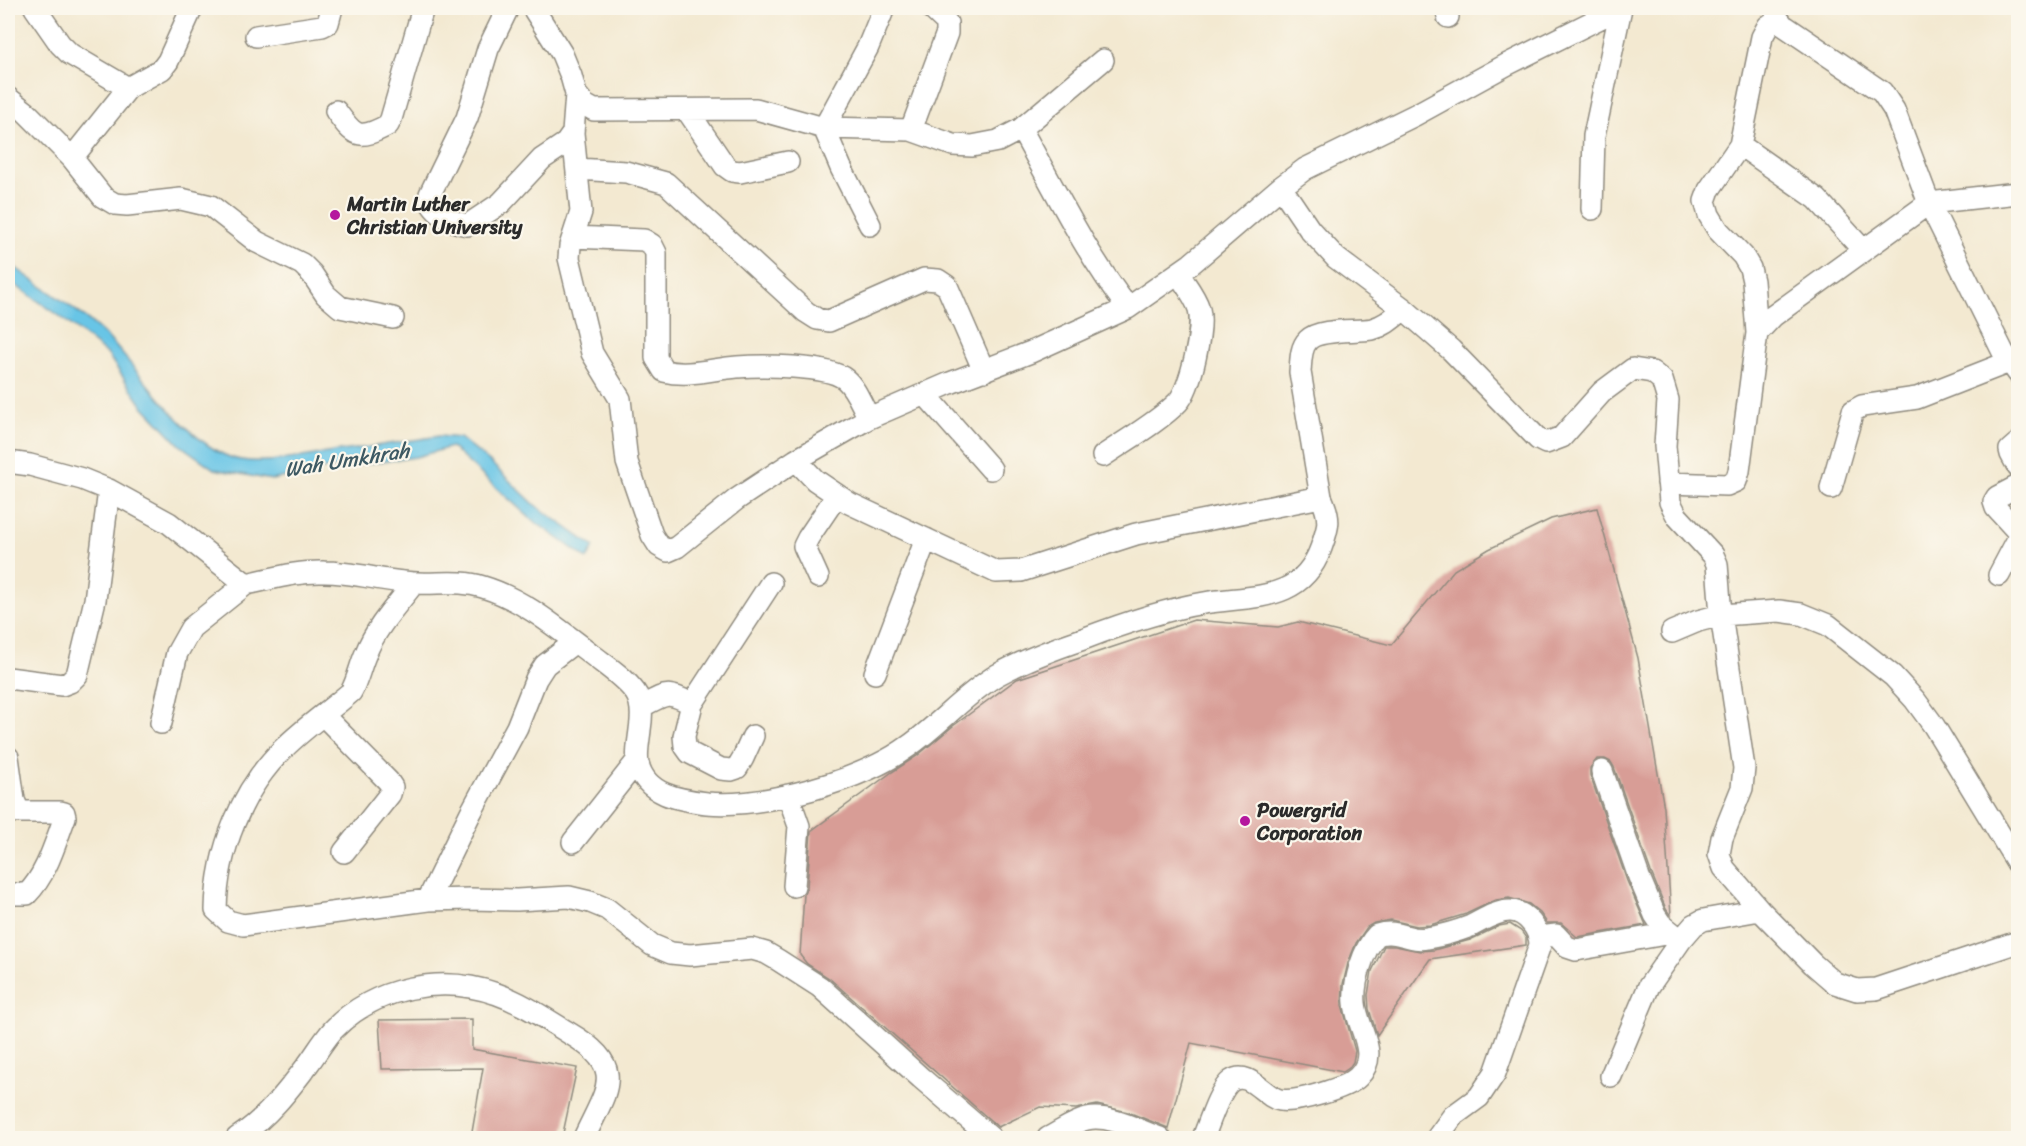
<svg xmlns="http://www.w3.org/2000/svg" width="2026" height="1146" font-family="Sriracha,sans-serif">
	<rect width="100%" height="100%" fill="#fbf7ec"/>
	<filter id="ink" filterUnits="userSpaceOnUse"><feTurbulence type="fractalNoise" baseFrequency=".0167" numOctaves="2"/><feDisplacementMap in="SourceGraphic" scale="12" xChannelSelector="R" yChannelSelector="G"/><feConvolveMatrix kernelMatrix="1 2 1 2 8 2 1 2 1" color-interpolation-filters="sRGB"/></filter>
	<filter id="wash" filterUnits="userSpaceOnUse"><feTurbulence type="fractalNoise" baseFrequency=".008" numOctaves="4" result="noise"/><feDisplacementMap in="SourceGraphic" scale="24" xChannelSelector="R" yChannelSelector="G"/><feGaussianBlur stdDeviation="1.35" result="paint"/><feColorMatrix in="noise" values="0 0 0 0 0 0 0 0 0 0 0 0 0 0 0 0 0 1.4 0 .05"/><feComposite in="paint" operator="in"/></filter>
	<g filter="url(#wash)">
		<rect width="100%" height="100%" fill="#f3e9d1"/>
		<path fill="#68c5e6" stroke="#4a7888" stroke-width="1.5" d="M 8,262 C 41,288 80,309 109,339 C 141,372 193,453 241,460 C 269,464 299,457 327,453 C 364,448 401,442 439,436 L 460,438 L 492,464 L 535,505 L 594,547 L 587,559 L 531,519 L 451,447 L 416,457 L 318,470 L 272,480 L 214,469 L 180,445 L 142,405 L 108,355 L 61,317 L 8,280 Z"/>
		<g id="blocks">
			<path fill="#d89d96" d="M 1597,508 L 1638,658 L 1664,808 L 1671,916 L 1666,909 L 1651,872 L 1614,767 L 1611,762 L 1605,759 L 1597,759 L 1590,768 L 1590,775 L 1627,881 L 1646,925 L 1577,937 L 1561,923 L 1547,923 L 1540,913 L 1529,904 L 1509,898 L 1496,900 L 1466,914 L 1430,925 L 1417,926 L 1391,920 L 1374,923 L 1367,927 L 1356,943 L 1348,963 L 1343,984 L 1342,1005 L 1355,1051 L 1353,1062 L 1349,1068 L 1343,1072 L 1191,1043 L 1168,1128 L 1128,1112 L 1097,1105 L 1076,1109 L 1040,1107 L 998,1127 L 829,978 L 807,964 L 800,955 L 804,894 L 807,887 L 811,831 L 892,772 L 917,756 L 953,726 L 1017,679 L 1194,620 L 1278,627 L 1298,622 L 1391,645 L 1454,570 L 1489,549 L 1551,519 Z
				M 1510,924 L 1521,931 L 1526,938 L 1526,945 L 1430,959 L 1377,1035 L 1369,1009 L 1368,995 L 1372,971 L 1384,946 L 1395,946 L 1420,951 L 1434,950 L 1470,940 L 1499,926 Z
				M 472,1019 L 472,1049 L 577,1068 L 562,1138 L 471,1138 L 483,1068 L 382,1069 L 379,1020 Z"/>
		</g>
	</g>
	<g filter="url(#ink)">
		<use href="#blocks" fill-opacity="0" stroke="#8f8a7e" stroke-width="1.5"/>
		<g fill="none" stroke-linecap="round" stroke-linejoin="round">
			<g stroke="#8f8a7e" stroke-width="24">
				<path id="minor" d="M 35,8 L 60,44 L 70,54 L 128,88
					M 508,8 L 488,49 L 467,118 L 430,194 C 428,211 453,223 468,225 L 501,203 L 542,159 L 566,143 L 573,133 L 576,94 L 571,76 L 562,54 L 533,8
					M 1447,8 L 1448,17
					M 1775,8 L 1778,19 L 1783,25 L 1882,92 L 1894,110 L 1929,203 L 2003,352 L 2018,373
					M 256,36 L 322,26 L 328,23 L 332,8
					M 576,94 L 585,105 L 594,110 L 756,109 L 824,128 L 911,130 L 953,145 L 972,146 L 998,141 L 1021,129 L 1103,60
					M 8,98 L 26,112 L 72,158 L 103,197 L 115,204 L 127,205 L 181,199 L 211,206 L 257,242 L 302,264 L 312,274 L 326,295 L 340,307 L 393,318
					M 687,110 L 725,166 L 732,171 L 740,172 L 788,162
					M 336,111 C 354,136 358,141 388,125 L 391,119 L 423,8
					M 1021,129 C 1055,190 1085,252 1128,308
					M 911,130 L 947,33 L 947,23 L 931,8
					M 573,133 L 581,212 L 570,246 L 569,258 L 592,353 L 620,399 L 627,462 L 652,535 L 659,546 L 668,551 L 677,547 L 737,499 L 796,460 L 869,418 L 950,383 L 1031,352 L 1128,308 L 1191,264 L 1281,187 L 1305,169 L 1415,115 L 1506,65 L 1620,8
					M 1740,145 L 1817,199 L 1863,250
					M 72,158 L 128,88 L 162,69 L 168,61 L 192,8
					M 577,169 L 626,172 L 666,183 L 806,312 L 817,319 L 829,321 L 924,279 L 938,280 L 947,286 L 984,371
					M 1281,187 L 1310,230 L 1336,258 L 1404,309 L 1451,350 L 1538,439 L 1546,443 L 1562,437 L 1602,392 L 1633,369 L 1652,372 L 1662,380 L 1668,400 L 1665,446 L 1670,502 L 1677,516 L 1713,555 L 1717,564 L 1721,615 L 1744,768 L 1742,788 L 1722,838 L 1719,854 L 1724,868 L 1760,910 L 1813,964 L 1835,983 L 1857,990 L 1876,989 L 2018,942
					M 1592,209 L 1594,136 L 1621,8
					M 870,225 L 841,168 L 824,128 L 868,47 L 884,8
					M 573,237 L 644,240 L 652,245 L 656,253 L 656,358 L 664,371 C 688,377 712,369 737,367 C 760,365 828,365 845,379 C 856,388 862,406 869,418
					M 1757,333 L 1773,316 L 1929,203 L 2018,193
					M 925,394 L 991,469
					M 2018,443 L 2010,450 L 2011,454 L 2018,467
					M 1103,456 C 1125,441 1161,420 1178,402 C 1191,388 1204,328 1199,309 C 1195,296 1185,284 1178,273
					M 796,460 L 815,480 L 849,503 L 996,572 L 1021,571 L 1136,534 L 1321,497
					M 8,462 L 30,465 L 82,479 L 109,490 L 169,523 L 246,584 C 271,579 298,571 324,572 C 355,572 386,582 417,583 C 439,584 461,580 483,587 C 523,599 557,628 590,653 C 605,665 623,676 635,692 C 643,703 642,717 640,730 C 639,740 636,753 638,763 C 645,795 680,800 707,803 C 765,808 863,780 909,746 C 940,724 964,695 997,675 C 1024,660 1053,649 1083,639 C 1122,624 1162,610 1204,603 C 1252,595 1301,603 1321,548 C 1329,526 1331,519 1321,497 L 1300,372 C 1301,362 1300,348 1308,340 C 1320,328 1356,332 1372,329 C 1385,326 1394,317 1404,309
					M 1668,483 L 1727,485 L 1736,481 L 1739,471 L 1757,333 L 1753,281 L 1750,268 L 1743,256 L 1718,230 L 1709,215 L 1705,201 L 1709,190 L 1740,145 L 1762,37 L 1768,26 L 1778,19
					M 2018,486 L 1997,497 L 1994,502 L 1996,508 L 2018,532
					M 1831,488 L 1853,411 L 1862,406 L 1917,398 L 2009,362
					M 1999,575 L 2018,539
					M 818,577 L 804,546 L 808,538 L 837,495
					M 414,583 C 397,605 376,627 366,653 C 360,666 358,680 351,692 C 329,711 304,728 284,748 C 241,790 217,851 216,910 L 228,921 L 243,925 L 428,900 L 470,899 L 517,900 L 569,897 L 590,902 L 607,909 L 652,945 L 671,953 L 690,955 L 752,949 L 766,953 L 778,960 L 820,987 L 921,1078 L 991,1138
					M 1672,632 L 1698,621 L 1721,615 L 1779,611 L 1801,614 L 1828,625 L 1893,676 L 1915,700 L 1934,726 L 2018,864
					M 875,673 L 926,539
					M 8,678 L 62,685 L 70,682 L 77,675 L 95,600 L 109,490
					M 641,707 C 666,694 666,690 692,704
					M 324,716 L 388,781 L 392,787 L 390,794 L 344,852
					M 161,723 L 177,653 L 191,628 L 246,584
					M 753,736 L 743,758 L 737,768 L 731,770 L 721,769 L 690,753 L 685,746 L 684,736 L 692,704 L 771,583
					M 8,757 L 14,800 L 19,812 L 60,812 L 64,813 L 65,817 C 55,843 47,874 27,894 L 8,894
					M 1602,771 L 1639,877 L 1655,915 L 1661,924 L 1681,940
					M 788,795 L 799,826 L 794,886
					M 573,842 L 637,761
					M 428,900 L 470,814 L 517,727 L 536,679 L 545,665 L 575,642
					M 1540,937 L 1556,935 L 1567,947 L 1576,950 L 1671,933
					M 1611,1076 L 1649,986 L 1681,940 L 1694,925 L 1703,920 L 1760,910
					M 237,1138 C 267,1118 288,1091 309,1063 C 317,1052 324,1040 333,1030 C 374,987 442,974 497,994 C 523,1003 546,1019 569,1033 C 629,1068 606,1090 584,1138
					M 1048,1138 C 1060,1132 1073,1122 1087,1119 C 1110,1114 1139,1131 1160,1138
					M 1203,1138 C 1209,1124 1219,1090 1231,1081 C 1249,1069 1264,1097 1280,1100 C 1296,1103 1347,1088 1358,1077 C 1381,1054 1357,1028 1355,1003 C 1353,983 1363,949 1377,935 C 1399,928 1409,942 1427,938 C 1441,936 1458,931 1471,926 C 1483,920 1496,911 1510,911 C 1526,911 1540,930 1540,945 L 1495,1073 L 1479,1097 L 1453,1116 L 1437,1138"/>
			</g>
			<use href="#minor" stroke="#fff" stroke-width="21"/>
		</g>
	</g>
	<g fill="#b5179e" stroke="#fbf7ec" stroke-width="2">
		<circle cx="335" cy="215" r="6"/>
		<circle cx="1245" cy="821" r="6"/>
	</g>
	<g text-anchor="middle" stroke-width="4.5" stroke-linejoin="round" paint-order="stroke">
		<g font-size="20" font-weight="bold" fill="#2b2b2b" stroke="#fbf7ec" text-anchor="start">
			<text x="347" y="211">Martin Luther<tspan x="347" dy="23">Christian University</tspan></text>
			<text x="1257" y="817">Powergrid<tspan x="1257" dy="23">Corporation</tspan></text>
		</g>
		<g font-size="21" font-style="italic" fill="#3d5963" stroke="#fbf7ec">
			<text transform="translate(347 460) rotate(-9)" y="7">Wah Umkhrah</text>
		</g>
	</g>
	<rect width="2026" height="1146" fill="none" stroke="#fbf7ec" stroke-width="30"/>
</svg>
